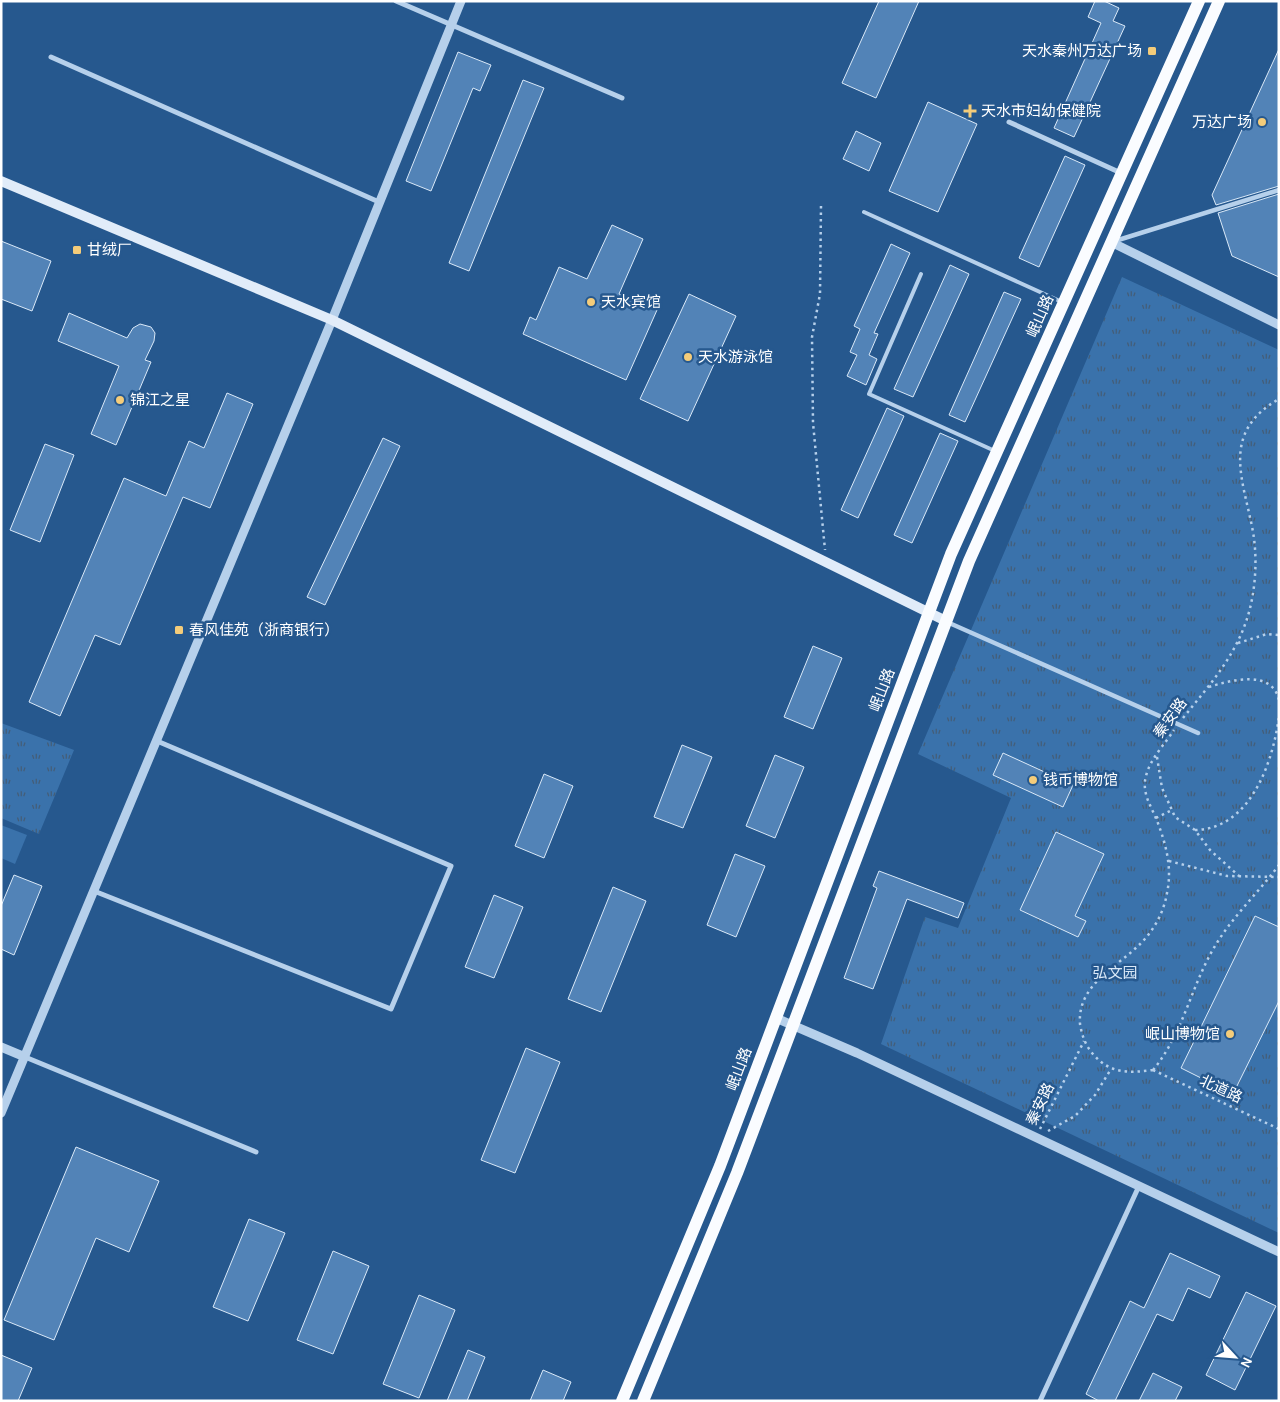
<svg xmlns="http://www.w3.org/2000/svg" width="1280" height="1402" font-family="Karla,'Noto Sans SC',sans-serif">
	<defs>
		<pattern id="park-tufts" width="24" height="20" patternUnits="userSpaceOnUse" patternTransform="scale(1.25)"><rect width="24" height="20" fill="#3a72ab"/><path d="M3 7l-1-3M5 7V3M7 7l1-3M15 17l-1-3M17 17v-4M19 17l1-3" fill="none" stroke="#445d77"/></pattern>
	</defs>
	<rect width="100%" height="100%" fill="#26588e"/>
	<path fill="#3a72ab" d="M 1,825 L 27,835 L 15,864 L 1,858 Z"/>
	<path fill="url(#park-tufts)" d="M 1122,277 L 1279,350 L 1279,1233 L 881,1044 L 925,917 L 958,928 L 1011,798 L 918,754 Z
		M 1,723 L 74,750 L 39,834 L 1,818 Z"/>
	<path fill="#5283b7" stroke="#dae9f8" d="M 879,1 L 919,1 L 876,98 L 842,83 Z
		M 1095,1 L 1104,1 L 1119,8 L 1113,21 L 1125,26 L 1074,137 L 1054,128 L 1101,23 L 1088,17 Z
		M 1279,49 L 1279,186 L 1216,205 L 1212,195 Z
		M 458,52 L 491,65 L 480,91 L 473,88 L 431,191 L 406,181 Z
		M 523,80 L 544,88 L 469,271 L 449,263 Z
		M 928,102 L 977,124 L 938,212 L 889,191 Z
		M 856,131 L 881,143 L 869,171 L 843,159 Z
		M 1065,156 L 1085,165 L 1039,267 L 1019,258 Z
		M 1279,194 L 1279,277 L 1232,256 L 1218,213 Z
		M 612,225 L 643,239 L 619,294 L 657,310 L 626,380 L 523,334 L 530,317 L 536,320 L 559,267 L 587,279 Z
		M 1,241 L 51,261 L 32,311 L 1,299 Z
		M 891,244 L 910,253 L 874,333 L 878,334 L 869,355 L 877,359 L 866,385 L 847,376 L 857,355 L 850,352 L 860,329 L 854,326 Z
		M 950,265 L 969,274 L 913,397 L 894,389 Z
		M 1004,292 L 1021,299 L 965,422 L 949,415 Z
		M 689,294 L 736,316 L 688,421 L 640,399 Z
		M 69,313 L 127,338 L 133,328 L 140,324 L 151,327 L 155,333 L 154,341 L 145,360 L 151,362 L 116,445 L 91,434 L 119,366 L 58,341 Z
		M 227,393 L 253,404 L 210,508 L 183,497 L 120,645 L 95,635 L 60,716 L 29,702 L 124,478 L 166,496 L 189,441 L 204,448 Z
		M 887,408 L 904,416 L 858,518 L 841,510 Z
		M 940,433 L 958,441 L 912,543 L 894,535 Z
		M 383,438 L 400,446 L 325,605 L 307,597 Z
		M 45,444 L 74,455 L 40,542 L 10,530 Z
		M 813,646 L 842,658 L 813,729 L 784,717 Z
		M 682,745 L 712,757 L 683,828 L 654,817 Z
		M 1003,753 L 1073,785 L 1063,807 L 993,775 Z
		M 775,755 L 804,767 L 775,838 L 746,826 Z
		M 544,774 L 573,786 L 544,858 L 515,846 Z
		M 1056,832 L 1104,854 L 1075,916 L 1086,921 L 1078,937 L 1020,910 Z
		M 735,854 L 765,866 L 736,937 L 707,925 Z
		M 879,871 L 964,903 L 958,918 L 907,899 L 873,989 L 844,978 L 877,888 L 873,886 Z
		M 14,875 L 42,886 L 14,955 L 1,949 L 1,906 Z
		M 613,887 L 646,901 L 601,1012 L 568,999 Z
		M 494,895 L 523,907 L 494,978 L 465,967 Z
		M 1255,916 L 1279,927 L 1279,1001 L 1233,1094 L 1181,1068 Z
		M 526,1048 L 560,1062 L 515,1173 L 481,1160 Z
		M 76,1147 L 159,1181 L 129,1252 L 96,1238 L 54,1340 L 4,1320 Z
		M 249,1219 L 285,1233 L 248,1321 L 213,1307 Z
		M 333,1251 L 369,1266 L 333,1354 L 297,1340 Z
		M 1170,1253 L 1220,1276 L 1210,1298 L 1188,1288 L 1173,1321 L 1157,1314 L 1115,1401 L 1099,1401 L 1086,1394 L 1130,1301 L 1144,1308 Z
		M 1246,1292 L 1276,1306 L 1235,1390 L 1206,1375 Z
		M 419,1295 L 455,1310 L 419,1398 L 383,1384 Z
		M 468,1350 L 485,1357 L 467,1401 L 447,1401 Z
		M 1,1355 L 32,1368 L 18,1401 L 1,1401 Z
		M 543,1370 L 571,1382 L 563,1401 L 530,1401 Z
		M 1153,1373 L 1182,1387 L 1175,1401 L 1139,1401 Z"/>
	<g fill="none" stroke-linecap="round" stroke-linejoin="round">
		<path stroke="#b6d0eb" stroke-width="2.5" stroke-dasharray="2.5 4" stroke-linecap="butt" d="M 821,206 L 820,294 L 812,337 L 813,423 L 825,550
			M 1238,643 L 1267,634 L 1279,635
			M 1209,687 C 1231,680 1272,669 1279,700
			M 1183,718 C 1212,682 1241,650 1251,604 C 1256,581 1257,555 1253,532 C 1244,481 1219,433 1279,399
			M 1157,757 L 1162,788 L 1175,817 L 1195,830 L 1210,850 L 1239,876
			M 1156,818 L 1172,810
			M 1195,830 C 1250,829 1273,763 1279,716
			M 1169,861 L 1227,876 L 1279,877
			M 1153,1070 C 1130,1073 1110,1074 1094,1055 C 1086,1047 1082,1036 1080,1024 C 1077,984 1118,967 1141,943 C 1155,929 1164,911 1167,893 C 1172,870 1167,848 1159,826 C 1153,808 1141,795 1146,776 C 1150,759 1165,744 1174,730
			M 1153,1070 C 1183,1034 1191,986 1215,946 C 1233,916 1258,893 1279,865
			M 1153,1070 L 1279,1129
			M 1040,1129 L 1084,1041
			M 1048,1131 L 1075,1116 L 1095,1095 L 1111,1069"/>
		<path stroke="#b6d0eb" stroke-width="4" d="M 864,212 L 1062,302
			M 921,274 L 869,394 L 995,451"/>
		<path stroke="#b6d0eb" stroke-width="4.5" d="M 1115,241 L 1279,190
			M 947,622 L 1198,733"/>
		<path stroke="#b6d0eb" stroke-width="5" d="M 396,1 L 622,98
			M 51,57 L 379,202
			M 1009,122 L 1121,173
			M 94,891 L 391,1009 L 451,866 L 157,741
			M 25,1057 L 256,1152
			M 1040,1401 L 1139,1186"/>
		<path stroke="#b6d0eb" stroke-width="9" d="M 1111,242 L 1279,325
			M 776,1018 L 857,1053 L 1279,1252
			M 1,1047 L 25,1057
			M 1,1113 L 332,320 L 461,1"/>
		<path stroke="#e1ecf9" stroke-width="10" d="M 1,181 L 332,320 L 946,621"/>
		<path stroke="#fafcff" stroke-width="12" d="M 622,1401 L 720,1166 L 951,554 L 1199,1
			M 643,1401 L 737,1173 L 969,561 L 1219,1"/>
	</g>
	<g fill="#f4cc7a" stroke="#26588e" stroke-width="2">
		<rect x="1147" y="46" width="10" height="10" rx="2.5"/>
		<path d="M967.5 103.5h5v5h5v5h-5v5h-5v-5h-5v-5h5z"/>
		<circle cx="1262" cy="122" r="5"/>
		<rect x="72" y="245" width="10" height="10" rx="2.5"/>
		<circle cx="591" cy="302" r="5"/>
		<circle cx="688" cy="357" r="5"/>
		<circle cx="120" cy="400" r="5"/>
		<rect x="174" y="625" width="10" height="10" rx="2.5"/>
		<circle cx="1033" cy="780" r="5"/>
		<circle cx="1230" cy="1034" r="5"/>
	</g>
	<g text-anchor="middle" stroke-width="5" stroke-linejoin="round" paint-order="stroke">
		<g font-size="15" fill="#fff" stroke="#26588e" text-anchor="start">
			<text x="1142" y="56" text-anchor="end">天水秦州万达广场</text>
			<text x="981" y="116">天水市妇幼保健院</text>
			<text x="1252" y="127" text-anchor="end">万达广场</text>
			<text x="87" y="255">甘绒厂</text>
			<text x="601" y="307">天水宾馆</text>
			<text x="698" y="362">天水游泳馆</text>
			<text x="130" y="405">锦江之星</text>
			<text x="189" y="635">春风佳苑（浙商银行）</text>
			<text x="1043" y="785">钱币博物馆</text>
			<text x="1220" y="1039" text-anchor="end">岷山博物馆</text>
		</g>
		<g font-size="15" fill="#fff" stroke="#26588e">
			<text transform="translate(1040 316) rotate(-66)" y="5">岷山路</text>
			<text transform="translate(882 690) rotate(-69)" y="5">岷山路</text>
			<text transform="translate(1170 718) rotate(-54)" y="5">秦安路</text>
			<text transform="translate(739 1069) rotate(-69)" y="5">岷山路</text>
			<text transform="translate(1221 1089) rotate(25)" y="5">北道路</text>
			<text transform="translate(1040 1104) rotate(-64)" y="5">秦安路</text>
		</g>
		<g font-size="15" fill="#dae9f8" stroke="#26588e">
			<text x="1115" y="978">弘文园</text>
		</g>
	</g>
	<rect width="1280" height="1402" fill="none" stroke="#ffffff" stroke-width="5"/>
	<g transform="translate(1235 1357) rotate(116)" stroke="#26588e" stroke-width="4" paint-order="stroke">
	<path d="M0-4L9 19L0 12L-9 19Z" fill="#ffffff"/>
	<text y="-8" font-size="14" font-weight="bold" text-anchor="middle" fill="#ffffff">N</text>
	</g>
</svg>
